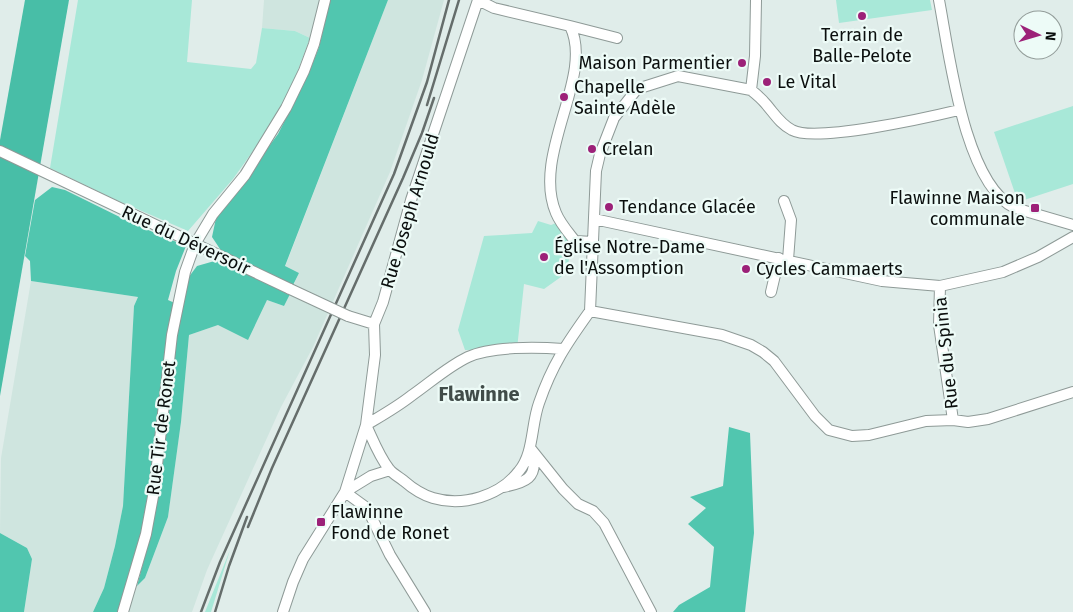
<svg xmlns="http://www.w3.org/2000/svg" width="1073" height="612" font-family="'Fira Sans',sans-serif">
	<rect width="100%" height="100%" fill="#e0edea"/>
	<path fill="#cfe5df" d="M 264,0 L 321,0 L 310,38 L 295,31 L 262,28 Z
		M 388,0 L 444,0 L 422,80 L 390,172 L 313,347 L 281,407 L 207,570 L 192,612 L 128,612 L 137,586 L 145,578 L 168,517 L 181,422 L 189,335 L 218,325 L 267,300 L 284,306 L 299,273 L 285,267 Z
		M 31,281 L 138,297 L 134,306 L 123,506 L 115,546 L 104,588 L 93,612 L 24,612 L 32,559 L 27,548 L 0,533 L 1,458 Z"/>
	<path fill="#a8e8d8" d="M 78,0 L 192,0 L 187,62 L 251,69 L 256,63 L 262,28 L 295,31 L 310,38 L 291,89 L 265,134 L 233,179 L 188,231 L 114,199 L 50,168 Z
		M 836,0 L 930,0 L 932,10 L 839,23 Z
		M 1073,106 L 1073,184 L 1018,202 L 994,132 Z
		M 538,221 L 551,225 L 556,223 L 565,235 L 565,236 L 571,240 L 568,267 L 565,274 L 544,289 L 524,284 L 517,349 L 465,350 L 458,330 L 484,236 L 532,233 Z
		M 230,550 L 211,612 L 205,612 Z"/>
	<path fill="#51c6af" d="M 330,0 L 388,0 L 285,266 L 299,273 L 293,285 L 222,252 L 212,237 L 216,218 L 278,134 L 308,75 L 319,47 Z
		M 52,187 L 65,190 L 134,224 L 186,246 L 176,271 L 168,300 L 177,304 L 154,491 L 123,612 L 93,612 L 104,588 L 115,546 L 123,506 L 134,306 L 138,297 L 31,281 L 30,261 L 25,256 L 35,200 Z
		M 218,260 L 290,294 L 284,306 L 267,300 L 248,340 L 218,325 L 189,335 L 181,422 L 168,517 L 145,578 L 137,586 L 150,537 L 163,462 L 171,375 L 185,282 L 197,266 Z
		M 729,427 L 750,433 L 754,533 L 745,612 L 673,612 L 679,605 L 710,587 L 714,547 L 688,524 L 706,508 L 690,497 L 723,486 Z
		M 0,533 L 27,548 L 32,559 L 24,612 L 0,612 Z"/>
	<path fill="#48bea7" d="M 25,0 L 69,0 L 0,396 L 0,140 Z"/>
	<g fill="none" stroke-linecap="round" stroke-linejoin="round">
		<g stroke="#8e9a97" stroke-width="12">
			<path id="minor" d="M 478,0 L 494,8 L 570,26 C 595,76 531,154 556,213 C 560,223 568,232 575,241 L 593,242
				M 939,0 C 949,52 964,184 1015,208 L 1073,225
				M 570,26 L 617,38
				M 751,90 C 756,94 761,98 765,103 C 774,113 780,124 792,130 C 815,143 930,117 959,110
				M 751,90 L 755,56 L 756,0
				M 0,151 L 290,289
				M 784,201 L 791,220 L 788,260
				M 594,219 L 882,281 L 940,286 L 1003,272 L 1038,257 L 1073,237
				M 940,286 L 939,325 L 953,420
				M 771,292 L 779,258
				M 590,311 L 722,335 L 751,345 L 763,352 L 774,361 L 815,416 L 829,430 L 852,436 L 869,435 L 926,421 L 953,420 L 968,422 L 988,419 L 1073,392
				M 590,311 L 596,171 L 600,154 L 614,118 L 637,89 L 678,76 L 751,90
				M 348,316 L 374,324
				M 366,425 C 373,440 379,456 389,469 C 393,474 399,477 404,481 C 412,488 423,495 433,498 C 463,507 500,496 519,471 C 534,453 531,425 539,403 C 552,365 567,343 590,311
				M 366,425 C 381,416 397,407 411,396 C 430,383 447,367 468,357 C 491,346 538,347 563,349
				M 531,449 L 563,489 L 578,504 L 593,511 L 604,523 L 651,612
				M 503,487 C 525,483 539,478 532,453
				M 345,492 L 367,508 L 390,555 L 425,612
				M 345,492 L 371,476 L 390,470
				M 123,612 L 146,534 L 154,491 L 172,335 L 185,272 L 195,244 L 213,214 L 245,175 L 286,108 L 304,71 L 314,44 L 325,0
				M 283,612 L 293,582 L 303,559 L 345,492 L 366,425 L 375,355 L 374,324 L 383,302 L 411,200 L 478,0"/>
		</g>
		<use href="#minor" stroke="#fff" stroke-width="10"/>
		<path stroke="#656d6b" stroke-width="2.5" d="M 427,105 L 459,0
			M 248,527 L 272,468 L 403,178 L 422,133 L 434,98
			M 201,612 L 220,562 L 394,174 L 427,82 L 449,0
			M 215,612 L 229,566 L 247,517"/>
		<g stroke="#8e9a97" stroke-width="12" stroke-linecap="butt">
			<path id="minor-bridge" d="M 290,289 L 348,316"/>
		</g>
		<use href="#minor-bridge" stroke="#fff" stroke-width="10"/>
	</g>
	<g fill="#9c2178" stroke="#edfbf7" stroke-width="2">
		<circle cx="862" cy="16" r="5"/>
		<circle cx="742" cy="63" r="5"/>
		<circle cx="767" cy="82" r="5"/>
		<circle cx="564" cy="97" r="5"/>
		<circle cx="592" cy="149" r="5"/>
		<circle cx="609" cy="207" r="5"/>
		<rect x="1030" y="203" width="10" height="10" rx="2.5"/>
		<circle cx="544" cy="257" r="5"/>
		<circle cx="746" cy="269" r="5"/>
		<rect x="316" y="517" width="10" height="10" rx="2.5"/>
	</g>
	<g text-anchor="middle" stroke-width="4.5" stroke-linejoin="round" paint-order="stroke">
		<g font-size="18" fill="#0b0f0e" stroke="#edfbf7" text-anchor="start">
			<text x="862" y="41" text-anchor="middle">Terrain de<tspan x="862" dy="21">Balle-Pelote</tspan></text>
			<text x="732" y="69" text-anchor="end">Maison Parmentier</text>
			<text x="777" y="88">Le Vital</text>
			<text x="574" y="93">Chapelle<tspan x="574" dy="21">Sainte Adèle</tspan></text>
			<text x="602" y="155">Crelan</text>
			<text x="1025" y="204" text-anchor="end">Flawinne Maison<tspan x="1025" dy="21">communale</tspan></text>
			<text x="619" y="213">Tendance Glacée</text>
			<text x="554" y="253">Église Notre-Dame<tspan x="554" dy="21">de l'Assomption</tspan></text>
			<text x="756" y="275">Cycles Cammaerts</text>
			<text x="331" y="518">Flawinne<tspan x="331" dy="21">Fond de Ronet</tspan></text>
		</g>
		<g font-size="18" fill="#0b0f0e" stroke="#edfbf7">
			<text transform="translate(410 211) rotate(-73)" y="6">Rue Joseph Arnould</text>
			<text transform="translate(186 240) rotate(25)" y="6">Rue du Déversoir</text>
			<text transform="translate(946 353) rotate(-96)" y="6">Rue du Spinia</text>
			<text transform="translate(161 428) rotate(-83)" y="6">Rue Tir de Ronet</text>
		</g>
		<g font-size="20" font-weight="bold" fill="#414c49" stroke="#edfbf7">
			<text x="479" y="401">Flawinne</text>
		</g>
	</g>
	<g transform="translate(1038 35) rotate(95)"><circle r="24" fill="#edfbf7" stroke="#939d9a"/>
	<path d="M0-4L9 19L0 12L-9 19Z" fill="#9c2178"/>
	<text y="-8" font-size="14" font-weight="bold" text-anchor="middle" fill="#0b0f0e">N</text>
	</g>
</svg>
